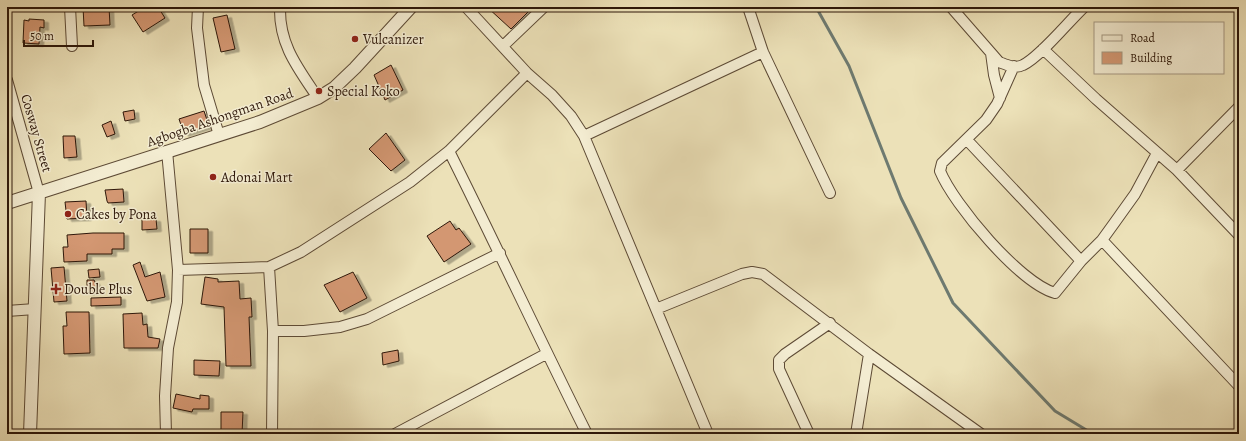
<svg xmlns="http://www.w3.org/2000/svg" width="1246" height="441" font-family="Alegreya,serif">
	<defs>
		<filter id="shadow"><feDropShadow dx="4.5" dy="2.5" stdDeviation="0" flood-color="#0004"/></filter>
	</defs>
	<rect width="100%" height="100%" fill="#ece1b8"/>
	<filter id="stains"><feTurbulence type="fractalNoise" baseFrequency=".005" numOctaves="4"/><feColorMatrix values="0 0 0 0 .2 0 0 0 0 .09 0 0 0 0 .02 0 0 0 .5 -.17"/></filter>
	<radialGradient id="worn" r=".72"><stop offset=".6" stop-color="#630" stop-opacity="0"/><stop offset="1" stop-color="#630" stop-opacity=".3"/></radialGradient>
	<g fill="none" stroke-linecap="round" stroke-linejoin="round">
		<path stroke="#6e7a70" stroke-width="3" d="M 816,7 L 849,66 L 901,198 L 953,303 L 1055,411 L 1093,434"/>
	</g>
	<path fill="#d39772" stroke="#2d1709" filter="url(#shadow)" d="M 83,7 L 109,7 L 110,25 L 84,26 Z
		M 145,7 L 158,7 L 165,18 L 143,32 L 132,15 Z
		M 487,7 L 533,7 L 511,29 Z
		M 227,15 L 235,49 L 221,52 L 213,18 Z
		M 29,19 L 44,20 L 44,28 L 40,27 L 39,44 L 23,43 L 24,20 L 29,21 Z
		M 391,65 L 403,90 L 385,100 L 374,75 Z
		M 134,110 L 135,119 L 125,121 L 123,112 Z
		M 204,111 L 209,126 L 184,134 L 179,119 Z
		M 111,121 L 115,134 L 107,137 L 102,125 Z
		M 386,133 L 405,160 L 391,171 L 369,149 Z
		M 63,136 L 75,136 L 77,157 L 64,158 Z
		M 123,189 L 124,202 L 108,203 L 107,201 L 105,190 Z
		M 86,201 L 87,218 L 67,219 L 65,202 Z
		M 142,219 L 156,219 L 157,229 L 142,230 Z
		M 450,221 L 456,230 L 459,228 L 471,244 L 444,262 L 427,236 Z
		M 190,229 L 208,229 L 208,253 L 190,253 Z
		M 93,233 L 124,233 L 124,249 L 112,249 L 112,254 L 87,254 L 87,261 L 64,262 L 63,247 L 68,247 L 67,235 Z
		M 140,262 L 145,277 L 160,272 L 165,297 L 147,301 L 133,265 Z
		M 64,267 L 67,301 L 54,302 L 51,268 Z
		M 99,269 L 100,277 L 89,278 L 88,270 Z
		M 353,272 L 367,298 L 340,312 L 324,285 Z
		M 205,277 L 218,279 L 218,282 L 239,281 L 240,299 L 251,298 L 252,317 L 249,317 L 251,366 L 226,366 L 224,307 L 201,304 Z
		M 87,280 L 94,280 L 97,286 L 94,292 L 87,292 Z
		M 121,297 L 121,305 L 91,306 L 91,298 Z
		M 66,312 L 89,312 L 90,353 L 64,354 L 63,326 L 67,326 Z
		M 142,313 L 143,325 L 147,324 L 148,337 L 160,339 L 158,348 L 124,348 L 123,314 Z
		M 398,350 L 399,361 L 383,365 L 382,353 Z
		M 194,360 L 220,361 L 219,376 L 194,375 Z
		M 176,394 L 200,399 L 200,395 L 209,396 L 209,409 L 193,409 L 192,412 L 173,408 Z
		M 221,412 L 243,412 L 242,434 L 221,434 Z"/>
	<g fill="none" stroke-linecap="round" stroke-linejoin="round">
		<g stroke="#5d4a35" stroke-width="12">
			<path id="minor" d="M 70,7 L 72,46
				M 198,7 L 197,28 L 204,85 L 219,135
				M 280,7 C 279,45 298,68 318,98
				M 466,7 L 527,73 L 552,95 L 571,116 L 584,136 L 708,434
				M 748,7 L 763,52 L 830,193
				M 951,7 L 999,62 C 1007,65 1015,69 1023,65 C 1040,57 1069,21 1084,7
				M 503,46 L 544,7
				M 1043,49 L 1096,99 L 1177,170 L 1239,235
				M 991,53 L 994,75 L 1000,98
				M 1014,66 L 997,104 L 986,120 L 942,163 L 940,171 C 954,205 1020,283 1055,293 L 1081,261 L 1102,240 L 1115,222 L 1135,194 L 1157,153
				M 7,80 L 39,193
				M 584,136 L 763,52
				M 967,140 L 1081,261
				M 449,151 C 496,245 540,340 587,434
				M 1177,170 L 1239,107
				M 1102,240 L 1239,386
				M 269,267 L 301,252 L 410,182 L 449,151 L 527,73
				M 178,270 L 269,267 L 273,331 L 272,434
				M 656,309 L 742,274 L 752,272 L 763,274 L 869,354 L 981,434
				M 7,311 L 35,309
				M 273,331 L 304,331 L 340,327 L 367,319 L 500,253
				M 166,434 L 165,396 L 168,348 L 177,302 L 178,270 L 167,151
				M 395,434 L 546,354
				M 809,434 L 779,369 L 779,360 L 785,354 L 830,323
				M 856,434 L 869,354"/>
		</g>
		<g stroke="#5d4a35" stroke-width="14">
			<path id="tertiary" d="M 7,203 L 260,122 L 318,98 L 334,88 L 355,68 L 411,7
				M 30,434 L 39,193"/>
		</g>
		<use href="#minor" stroke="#f3ecd1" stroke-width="10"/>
		<use href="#tertiary" stroke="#f3ecd1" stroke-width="12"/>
	</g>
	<g fill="#8f2418" stroke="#f3ecd1" stroke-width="1.5">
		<circle cx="355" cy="39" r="4"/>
		<circle cx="319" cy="91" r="4"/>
		<circle cx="213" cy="177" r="4"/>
		<circle cx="68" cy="214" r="4"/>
		<path d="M54 283h4v4h4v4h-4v4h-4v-4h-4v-4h4z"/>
	</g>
	<g text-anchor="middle" stroke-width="3" stroke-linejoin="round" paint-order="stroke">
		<g font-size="14" fill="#2d1709" stroke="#f3ecd1" text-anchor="start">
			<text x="363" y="44">Vulcanizer</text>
			<text x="327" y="96">Special Koko</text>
			<text x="221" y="182">Adonai Mart</text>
			<text x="76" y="219">Cakes by Pona</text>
			<text x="64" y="294">Double Plus</text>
		</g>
		<g font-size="14" fill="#2d1709" stroke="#f3ecd1">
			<text transform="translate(220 117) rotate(-19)" y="5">Agbogba Ashongman Road</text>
			<text transform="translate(37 133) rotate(74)" y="5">Cosway Street</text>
		</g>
	</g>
	<rect width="1246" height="441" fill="none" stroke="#ece1b8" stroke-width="24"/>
	<rect x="8" y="8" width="1230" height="425" fill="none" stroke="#2d1709" stroke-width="2"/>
	<rect x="12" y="12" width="1222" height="417" fill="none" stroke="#2d1709"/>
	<rect x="1094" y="22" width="130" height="52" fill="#f3ecd1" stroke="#a49781"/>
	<rect x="1102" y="35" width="20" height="6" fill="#f3ecd1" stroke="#a49781"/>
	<text x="1130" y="42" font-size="12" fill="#2d1709">Road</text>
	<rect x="1102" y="52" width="20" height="12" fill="#d39772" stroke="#a49781"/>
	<text x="1130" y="62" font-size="12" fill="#2d1709">Building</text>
	<path d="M24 40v6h69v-6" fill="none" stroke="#2d1709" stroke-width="2"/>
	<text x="30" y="40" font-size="12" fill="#2d1709" stroke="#f3ecd1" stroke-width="3" paint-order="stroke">50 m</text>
	<rect width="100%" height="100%" filter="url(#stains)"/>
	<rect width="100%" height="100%" fill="url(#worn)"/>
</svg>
